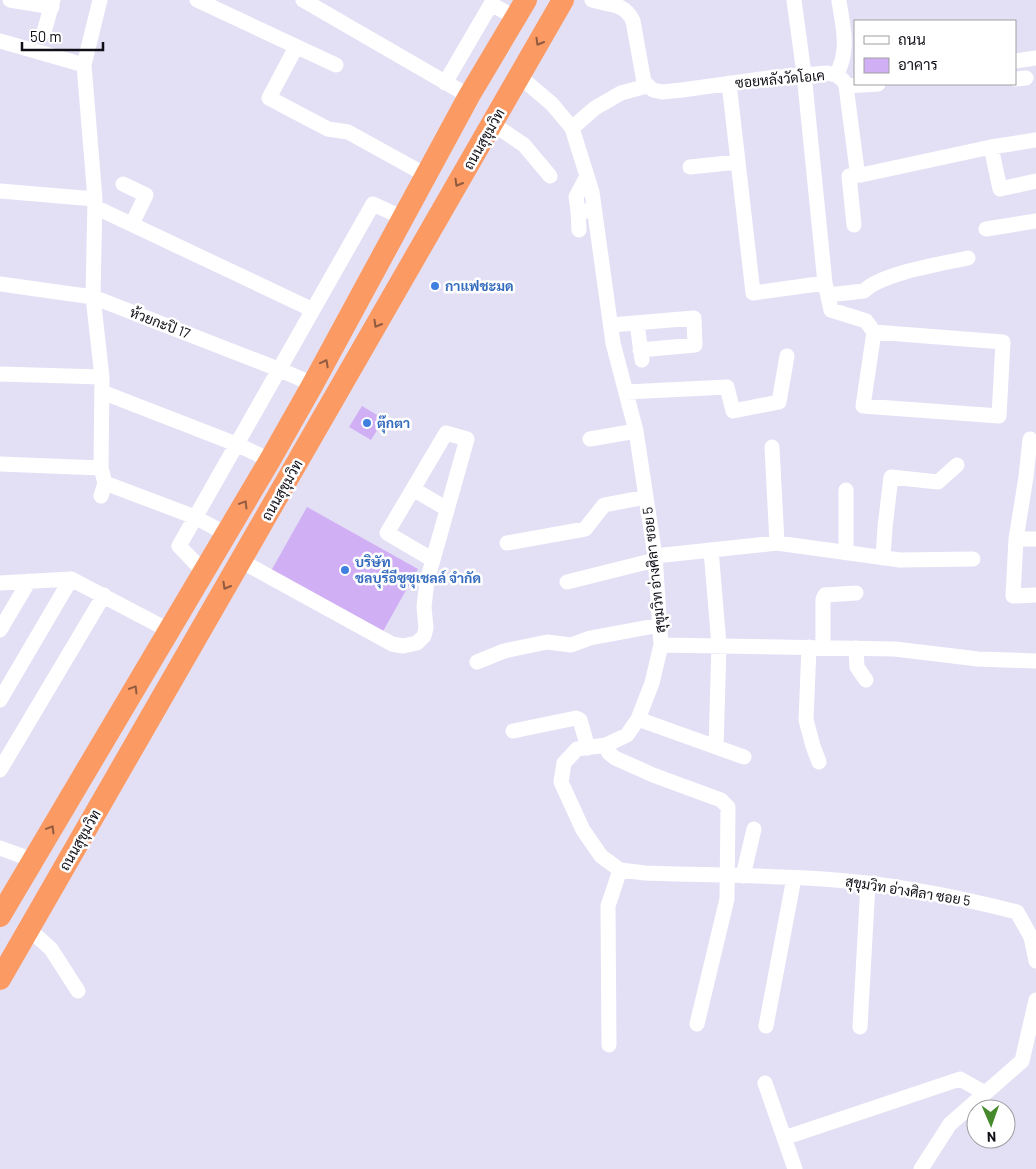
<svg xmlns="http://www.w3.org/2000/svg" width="1036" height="1169" font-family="Barlow,Sarabun,sans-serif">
	<rect width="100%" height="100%" fill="#e3e0f6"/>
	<path fill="#d0aff4" d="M 362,406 L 384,419 L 371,440 L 349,427 Z
		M 307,507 L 418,569 L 382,633 L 271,571 Z"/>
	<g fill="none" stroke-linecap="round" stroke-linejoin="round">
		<path stroke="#fff" stroke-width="15" d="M 10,0 L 52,7
			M 100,0 L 84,65 L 95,199 L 93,297 L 102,377 L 101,468 L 105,483 L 101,496
			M 197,0 L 336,65
			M 303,0 L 469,96
			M 592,0 C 610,6 624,2 633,21 L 644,82 L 653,90 L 662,92 L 682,90 L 769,78 L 827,73 L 836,75 L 843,80 L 846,86 L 857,170 L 861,175 L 991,147 L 1036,140
			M 794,0 L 804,74 L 825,283 L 831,310 L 866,321 L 874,332 L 1003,342 L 999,416 L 863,406 L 874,332
			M 44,32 L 53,0
			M 0,41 L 84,65
			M 296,47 L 269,98 L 328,129 L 348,132 L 426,175
			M 1015,61 L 1036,58
			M 836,75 C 850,51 843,27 839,1
			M 519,76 L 552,104 L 572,128 L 592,192 L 613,343 L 636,431 L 646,497 L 655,556 L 661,645 L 652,683 L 638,719 L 627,735 L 606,745 L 577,749 L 564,763 L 561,782 L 583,830 L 601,856 L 620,870 L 645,873 C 704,875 764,875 823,879 C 888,883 954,896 1017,912 L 1031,937 L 1036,961
			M 1015,79 L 1026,78
			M 445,83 L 491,4 L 516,18
			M 729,83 L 753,293 L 825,283
			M 846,86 L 878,84
			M 493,124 L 524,145 L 550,176
			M 572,128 L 595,108 L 621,93 L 647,86
			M 991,147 L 1000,189 L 1036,181
			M 690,167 L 738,162
			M 123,184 L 146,195 L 132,224
			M 0,191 L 95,199
			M 95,207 L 313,310
			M 578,211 L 576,197 L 587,176
			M 854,225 L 849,176 L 861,175
			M 986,229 L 1036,221
			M 579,230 L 578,211 L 588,211
			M 0,284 L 93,297 L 278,369 L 313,384
			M 828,295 L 864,291 C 882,273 941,264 968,258
			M 637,323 L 642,360
			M 611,325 L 694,318 L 695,345 L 640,350
			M 0,374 L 102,377
			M 102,392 L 236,444 L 270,460
			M 626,392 L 727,387 L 733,411 L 779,402 L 787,356
			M 590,439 L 636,431
			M 1030,439 L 1026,477 L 1016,539 L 1013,596 L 1036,595
			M 772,447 L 777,543
			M 0,464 L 101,468
			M 105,483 L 195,517 L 226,534
			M 413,489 L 447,509
			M 846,490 L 846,552
			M 1016,539 L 1036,539
			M 507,543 L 585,529 L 604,505 L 646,497
			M 711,550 L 719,645 L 716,747
			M 655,556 L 777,543 L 900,560 L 973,559
			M 883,558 L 885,527 L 891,477 L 938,482 L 957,465
			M 241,561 L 392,644 L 403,646 L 417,643 L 424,636 L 426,628 L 424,607 L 427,581 L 467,439 L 446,433 L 387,533 L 433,560
			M 204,572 L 179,546 L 373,204 L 403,218
			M 567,582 L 655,560
			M 0,583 L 71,579 L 170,631
			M 0,630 L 29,581
			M 661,645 L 895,649 L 978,659 L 1036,661
			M 809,647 L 806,720 L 813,746 L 819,762
			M 823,647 L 823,599 L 825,595 L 856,593
			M 856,648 L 857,667 L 866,680
			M 477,662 L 504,651 L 547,642 L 571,645 L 590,638 L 660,625
			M 0,700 L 71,579
			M 638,719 L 744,757
			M 513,731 L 576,718 L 580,720 L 588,748
			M 606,745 L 609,753 L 615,758 L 653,775 L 721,800 L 728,807 L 727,899 L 697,1024
			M 0,770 L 104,595
			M 0,848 L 33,860
			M 743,876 L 754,829
			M 29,929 L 51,949 L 78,991
			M 766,1026 L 794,878
			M 860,1027 L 868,884
			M 609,1045 L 608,906 L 620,870
			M 765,1083 L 795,1169
			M 784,1138 L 960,1079 L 985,1093
			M 921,1169 L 950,1124 L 1022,1061 L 1036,1000"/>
		<path stroke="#fb9a62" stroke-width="22" d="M 0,916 L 270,460 L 313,384 L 469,96 L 526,0
			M 0,979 L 563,0"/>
	</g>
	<defs><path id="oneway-chevron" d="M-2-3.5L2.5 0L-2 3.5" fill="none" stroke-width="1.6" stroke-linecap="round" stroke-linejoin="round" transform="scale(1.25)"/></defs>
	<g stroke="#915b40">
		<use href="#oneway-chevron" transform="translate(539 42) rotate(120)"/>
		<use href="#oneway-chevron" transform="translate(458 183) rotate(120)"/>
		<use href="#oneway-chevron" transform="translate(377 324) rotate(120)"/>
		<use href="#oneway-chevron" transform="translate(325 363) rotate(-62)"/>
		<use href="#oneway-chevron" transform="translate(244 504) rotate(-59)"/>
		<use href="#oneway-chevron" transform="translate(226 586) rotate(120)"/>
		<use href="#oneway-chevron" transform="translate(134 689) rotate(-59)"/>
		<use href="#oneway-chevron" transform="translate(51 829) rotate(-59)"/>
	</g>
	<g fill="#3f7fe0" stroke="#fff" stroke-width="2">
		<circle cx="435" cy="286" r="5"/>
		<circle cx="367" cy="423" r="5"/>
		<circle cx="345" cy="570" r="5"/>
	</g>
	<g text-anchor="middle" stroke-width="5" stroke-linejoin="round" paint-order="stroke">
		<g font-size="14" fill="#100f17" stroke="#fff">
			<text transform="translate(780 79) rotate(-5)" y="5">ซอยหลังวัดโอเค</text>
			<text transform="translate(484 139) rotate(-60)" y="5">ถนนสุขุมวิท</text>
			<text transform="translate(160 323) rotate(21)" y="5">ห้วยกะปิ 17</text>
			<text transform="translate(282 490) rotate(-60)" y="5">ถนนสุขุมวิท</text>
			<text transform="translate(654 570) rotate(-96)" y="5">สุขุมวิท อ่างศิลา ซอย 5</text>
			<text transform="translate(80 840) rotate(-60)" y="5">ถนนสุขุมวิท</text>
			<text transform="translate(908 891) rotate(9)" y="5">สุขุมวิท อ่างศิลา ซอย 5</text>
		</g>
		<g font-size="14" font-weight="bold" fill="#366cbe" stroke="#fff" text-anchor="start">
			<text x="445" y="291">กาแฟชะมด</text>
			<text x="377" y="428">ตุ๊กตา</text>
			<text x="355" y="567">บริษัท<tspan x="355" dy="16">ชลบุรีอีซูซุเชลล์ จำกัด</tspan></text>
		</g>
	</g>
	<rect x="854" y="20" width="162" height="65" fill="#ffffff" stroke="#9f9fa2"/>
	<rect x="864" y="36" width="25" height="8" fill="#ffffff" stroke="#9f9fa2"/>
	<text x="898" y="45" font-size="15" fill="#100f17">ถนน</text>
	<rect x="864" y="58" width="25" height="15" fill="#d0aff4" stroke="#9f9fa2"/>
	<text x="898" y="70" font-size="15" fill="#100f17">อาคาร</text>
	<g transform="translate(991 1124) rotate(178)"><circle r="24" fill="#ffffff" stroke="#9f9fa2"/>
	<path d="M0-4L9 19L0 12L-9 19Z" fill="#46892d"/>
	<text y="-8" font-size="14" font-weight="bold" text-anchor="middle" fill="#100f17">N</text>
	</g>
	<path d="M22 42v8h81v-8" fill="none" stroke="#100f17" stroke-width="2.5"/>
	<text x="30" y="42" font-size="15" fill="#100f17" stroke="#ffffff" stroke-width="4" paint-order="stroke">50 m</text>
</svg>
